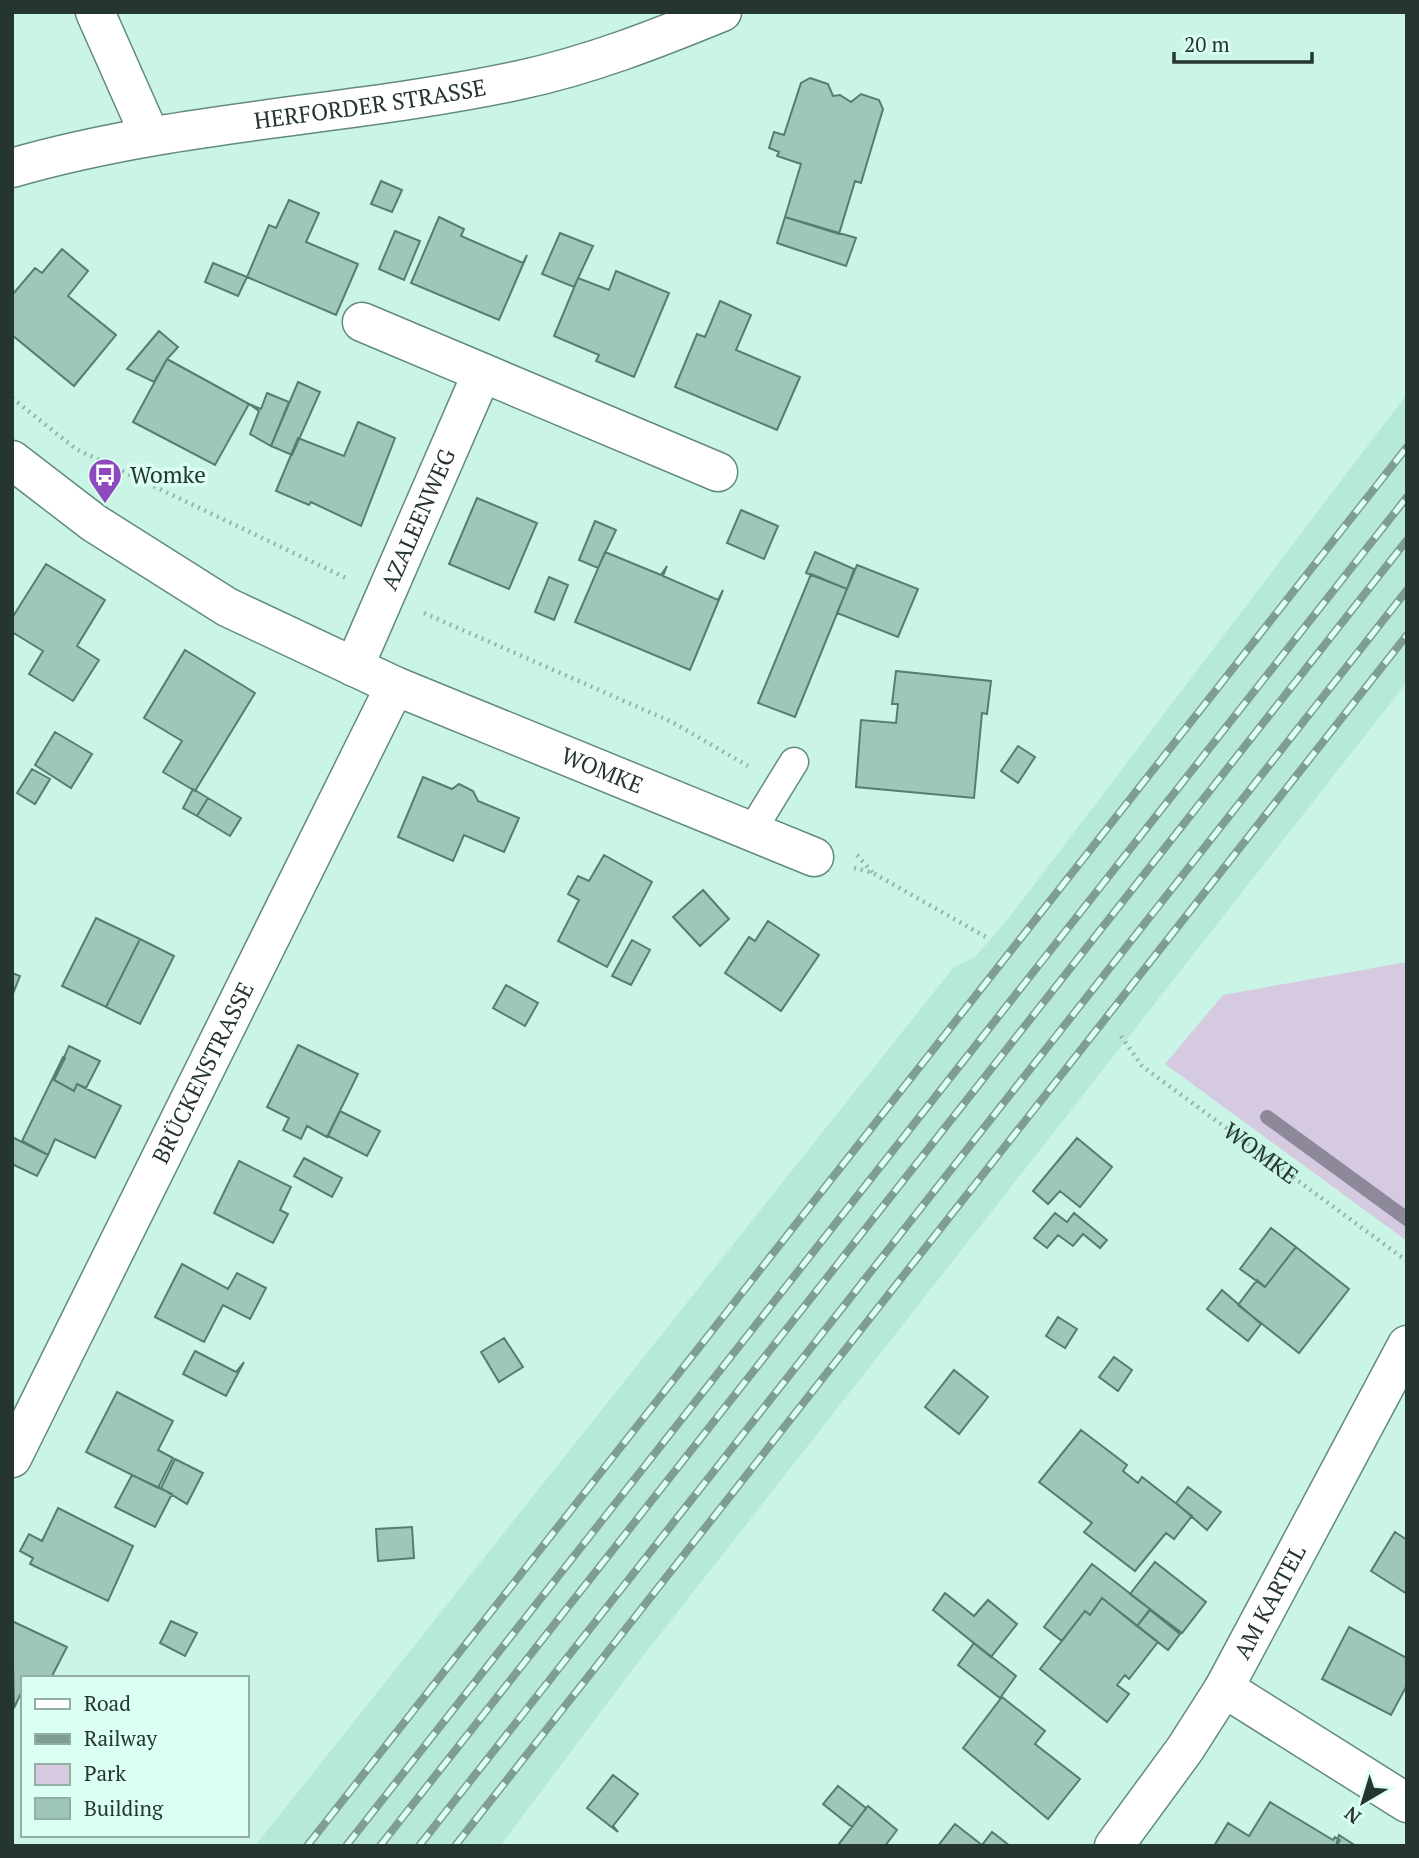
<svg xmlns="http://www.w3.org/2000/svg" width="1419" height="1858" font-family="'PT Serif',serif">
	<rect width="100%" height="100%" fill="#c9f4e6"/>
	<path fill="#b6e9da" d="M 1407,394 L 1407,682 L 632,1670 L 500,1846 L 255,1846 L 953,968 L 976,956 L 1012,914 Z"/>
	<path fill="#d5cae0" d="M 1407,962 L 1407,1241 L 1165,1064 L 1223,995 Z"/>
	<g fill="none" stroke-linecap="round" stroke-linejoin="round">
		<path stroke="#8e889b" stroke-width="14" d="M 1267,1117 L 1407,1219"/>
	</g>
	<path fill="#9fc6b9" stroke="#567d71" stroke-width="2" d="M 810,78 L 828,84 L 833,96 L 840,95 L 851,102 L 861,94 L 879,100 L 883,109 L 861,183 L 855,181 L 839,234 L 785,217 L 801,164 L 777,156 L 779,152 L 769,148 L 774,132 L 784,135 L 801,83 Z
		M 381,181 L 402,190 L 392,212 L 371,204 Z
		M 289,200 L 319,213 L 306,242 L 358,264 L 336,315 L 247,277 L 269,225 L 276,228 Z
		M 439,217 L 464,229 L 461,236 L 523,263 L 527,255 L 499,320 L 411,283 Z
		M 785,217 L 856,238 L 846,266 L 777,243 Z
		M 395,231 L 420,241 L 404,280 L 379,269 Z
		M 560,233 L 593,246 L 574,287 L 542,274 Z
		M 62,249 L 88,271 L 68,296 L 116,335 L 74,386 L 12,335 L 12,295 L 35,268 L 42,273 Z
		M 213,263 L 247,277 L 238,296 L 205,282 Z
		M 616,271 L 669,293 L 634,377 L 596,361 L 599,355 L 554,336 L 578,278 L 609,290 Z
		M 720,301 L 751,315 L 736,350 L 800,377 L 777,430 L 675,387 L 697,334 L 705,337 Z
		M 159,331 L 178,347 L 167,359 L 154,382 L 127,369 Z
		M 167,359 L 249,404 L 215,465 L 133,422 Z
		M 298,382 L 320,392 L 292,455 L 271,446 Z
		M 267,393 L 289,402 L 271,446 L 250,434 L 259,411 L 249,404 L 261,409 Z
		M 358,422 L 395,438 L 361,526 L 311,502 L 309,505 L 276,491 L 298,438 L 344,456 Z
		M 477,498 L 537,523 L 509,589 L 449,564 Z
		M 741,510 L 778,526 L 764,559 L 727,543 Z
		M 595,521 L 616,530 L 598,568 L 579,560 Z
		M 605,552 L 661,575 L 667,566 L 663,576 L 718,600 L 723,590 L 690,670 L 575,622 Z
		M 815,552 L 854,569 L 847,589 L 806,573 Z
		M 46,564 L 105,600 L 77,646 L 99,660 L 73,701 L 29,674 L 43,651 L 12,632 L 12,618 Z
		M 857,565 L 918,589 L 898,637 L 837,613 Z
		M 811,574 L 847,589 L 795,717 L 758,703 Z
		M 549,577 L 568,585 L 554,620 L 535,612 Z
		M 185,650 L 255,693 L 195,791 L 163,772 L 182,741 L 144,718 Z
		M 896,671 L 991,681 L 987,714 L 982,713 L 974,798 L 856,787 L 861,720 L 896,723 L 898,704 L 892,704 Z
		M 55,732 L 92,754 L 71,788 L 35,765 Z
		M 1018,746 L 1035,757 L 1018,783 L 1001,771 Z
		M 32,769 L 50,779 L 35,804 L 17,793 Z
		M 423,777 L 452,789 L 459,784 L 473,791 L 478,801 L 519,818 L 504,852 L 464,835 L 453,861 L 398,837 Z
		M 193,789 L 208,798 L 197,816 L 183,808 Z
		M 208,798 L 241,818 L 230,836 L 197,816 Z
		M 604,855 L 652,882 L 607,967 L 558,941 L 579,900 L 568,894 L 578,876 L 589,881 Z
		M 703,890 L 729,919 L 700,946 L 673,917 Z
		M 96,918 L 140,939 L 106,1007 L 62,986 Z
		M 768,921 L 819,955 L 781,1011 L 725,973 L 749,937 L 755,941 Z
		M 140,939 L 174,956 L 140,1024 L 106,1007 Z
		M 632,940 L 650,950 L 631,985 L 612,976 Z
		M 12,973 L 20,976 L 12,996 Z
		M 506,985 L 538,1003 L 525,1026 L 493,1008 Z
		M 298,1045 L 358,1074 L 327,1137 L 307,1126 L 301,1139 L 283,1130 L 289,1118 L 267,1107 Z
		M 69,1046 L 100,1061 L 86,1088 L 77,1084 L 74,1091 L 54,1080 Z
		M 63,1057 L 65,1058 L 54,1080 L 74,1091 L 77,1084 L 121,1106 L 95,1158 L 55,1139 L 48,1155 L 22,1141 Z
		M 340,1111 L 380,1131 L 367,1156 L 328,1136 Z
		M 12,1137 L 48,1155 L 37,1176 L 12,1164 Z
		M 1077,1138 L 1112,1167 L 1080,1207 L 1060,1191 L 1048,1204 L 1033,1191 Z
		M 304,1158 L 342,1178 L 332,1197 L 294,1176 Z
		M 239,1161 L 291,1187 L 280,1210 L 288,1214 L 273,1243 L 214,1213 Z
		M 1055,1213 L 1067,1222 L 1074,1213 L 1107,1240 L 1100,1248 L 1083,1234 L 1073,1246 L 1058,1235 L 1047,1248 L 1034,1238 Z
		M 1271,1228 L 1296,1247 L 1265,1287 L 1240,1269 Z
		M 1296,1247 L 1349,1289 L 1299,1353 L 1238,1305 L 1257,1280 L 1265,1287 Z
		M 182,1264 L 228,1289 L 237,1273 L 266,1288 L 250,1319 L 223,1305 L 204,1342 L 155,1317 Z
		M 1222,1290 L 1261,1324 L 1248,1341 L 1207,1309 Z
		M 1058,1317 L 1077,1329 L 1065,1348 L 1046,1336 Z
		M 504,1338 L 523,1367 L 499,1382 L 481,1352 Z
		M 195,1351 L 236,1372 L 244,1362 L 226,1396 L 183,1374 Z
		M 1114,1357 L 1132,1370 L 1118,1391 L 1099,1377 Z
		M 954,1370 L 988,1397 L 959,1434 L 925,1407 Z
		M 117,1392 L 173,1421 L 158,1450 L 173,1458 L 158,1488 L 86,1452 Z
		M 1081,1430 L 1127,1465 L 1123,1471 L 1138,1483 L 1142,1477 L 1192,1516 L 1174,1539 L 1166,1533 L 1135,1571 L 1084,1532 L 1092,1523 L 1039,1482 Z
		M 175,1459 L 203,1473 L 187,1504 L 161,1488 Z
		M 132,1475 L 172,1494 L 155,1527 L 115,1507 Z
		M 1188,1487 L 1221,1512 L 1207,1530 L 1176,1503 Z
		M 58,1508 L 133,1546 L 108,1601 L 30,1564 L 33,1558 L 20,1551 L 29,1534 L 42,1541 Z
		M 412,1527 L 414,1558 L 378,1561 L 376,1529 Z
		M 1395,1532 L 1407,1540 L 1407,1594 L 1371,1571 Z
		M 1155,1562 L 1206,1602 L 1182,1633 L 1130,1594 Z
		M 1092,1564 L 1150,1609 L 1137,1626 L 1102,1598 L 1090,1615 L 1085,1611 L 1062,1641 L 1044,1627 Z
		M 945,1593 L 974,1616 L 988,1600 L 1017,1624 L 991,1657 L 933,1610 Z
		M 1102,1598 L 1158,1642 L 1129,1679 L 1125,1675 L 1117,1685 L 1129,1694 L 1107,1722 L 1040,1669 L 1085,1611 L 1090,1615 Z
		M 1150,1610 L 1180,1634 L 1168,1650 L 1137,1626 Z
		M 12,1621 L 67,1647 L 51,1678 L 23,1678 L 23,1696 L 20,1695 L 14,1708 Z
		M 171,1621 L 197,1633 L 185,1656 L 160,1643 Z
		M 1349,1627 L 1407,1658 L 1407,1685 L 1391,1715 L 1322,1679 Z
		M 974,1643 L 1016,1676 L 1000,1698 L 958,1665 Z
		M 1002,1697 L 1045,1731 L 1035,1744 L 1080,1779 L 1048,1819 L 963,1748 Z
		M 613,1775 L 638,1794 L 613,1826 L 618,1832 L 587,1808 Z
		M 838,1786 L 866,1808 L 852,1827 L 823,1804 Z
		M 1270,1802 L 1333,1840 L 1335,1837 L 1340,1840 L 1336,1846 L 1214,1846 L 1228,1823 L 1249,1836 Z
		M 868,1806 L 897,1830 L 885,1846 L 841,1846 L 839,1844 Z
		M 955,1824 L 982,1845 L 992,1832 L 1010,1846 L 938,1846 Z
		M 1339,1835 L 1356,1846 L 1336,1846 Z"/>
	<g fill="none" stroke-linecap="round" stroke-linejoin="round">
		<g stroke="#628a7e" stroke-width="31">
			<path id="lane" d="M 751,832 L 794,762"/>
		</g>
		<g stroke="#628a7e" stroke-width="41">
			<g id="street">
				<path d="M 95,12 L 150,136"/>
				<path d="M 362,322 L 718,472"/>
				<path id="s2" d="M 12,460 L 94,523 L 227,607 L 395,686 L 814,857"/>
				<path id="s3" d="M 354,667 L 482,373"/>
				<path id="s4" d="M 12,1458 L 395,686"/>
				<path d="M 1224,1688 L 1407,1803"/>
				<path id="s5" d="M 1114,1846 L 1185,1749 L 1224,1688 L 1407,1345"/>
			</g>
		</g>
		<g stroke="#628a7e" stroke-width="41">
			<g id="primary">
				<path id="s6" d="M 12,168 C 178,120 352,116 520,80 C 590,65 656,39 722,12"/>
			</g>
		</g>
		<g stroke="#93b5aa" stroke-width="4.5" stroke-dasharray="2 5" stroke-linecap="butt">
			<path d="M 12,398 L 76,449 L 346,578"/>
			<path d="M 424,613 L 672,722 L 748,766"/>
			<path d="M 857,855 L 873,873"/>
			<path d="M 854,868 L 873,873 L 986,937"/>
			<path id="s1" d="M 1121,1036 L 1142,1066 L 1407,1261"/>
		</g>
		<use href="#lane" stroke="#fff" stroke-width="28"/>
		<use href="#street" stroke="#fff" stroke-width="38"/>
		<use href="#primary" stroke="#fff" stroke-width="38"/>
		<g stroke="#7f9d94" stroke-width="8">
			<path id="rail" d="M 307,1846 L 1407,447
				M 346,1846 L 1407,497
				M 380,1846 L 1407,540
				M 419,1846 L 1407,590
				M 455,1846 L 1407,635"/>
		</g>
		<use href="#rail" stroke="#dcfff3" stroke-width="5" stroke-dasharray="16" stroke-linecap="butt"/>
	</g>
	<defs>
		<g id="bus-pin" transform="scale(1.75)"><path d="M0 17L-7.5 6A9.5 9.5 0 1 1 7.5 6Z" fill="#8d49bd" stroke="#dcfff3"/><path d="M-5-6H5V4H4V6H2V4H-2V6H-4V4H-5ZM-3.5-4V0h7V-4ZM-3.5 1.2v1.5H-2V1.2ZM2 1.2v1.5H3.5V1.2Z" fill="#fff"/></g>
	</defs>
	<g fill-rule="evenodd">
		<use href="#bus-pin" x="105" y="475"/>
	</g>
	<g text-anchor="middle" stroke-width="7" stroke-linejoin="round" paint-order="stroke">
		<g font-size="23" fill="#253530" stroke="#dcfff3">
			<text dy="8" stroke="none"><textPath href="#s6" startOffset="364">HERFORDER STRASSE</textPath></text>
			<text dy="8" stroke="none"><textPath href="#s3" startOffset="161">AZALEENWEG</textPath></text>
			<text dy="8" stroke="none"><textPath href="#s2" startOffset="670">WOMKE</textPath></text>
			<text dy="8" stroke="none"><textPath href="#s4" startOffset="430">BRÜCKENSTRASSE</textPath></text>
			<text dy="8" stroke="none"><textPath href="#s1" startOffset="184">WOMKE</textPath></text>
			<text dy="8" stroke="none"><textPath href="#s5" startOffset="290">AM KARTEL</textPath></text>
		</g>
		<g font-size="23" fill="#253530" stroke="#dcfff3" text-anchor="start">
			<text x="130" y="483">Womke</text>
		</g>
	</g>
	<rect width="1419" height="1858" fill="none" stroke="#253530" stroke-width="28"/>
	<rect x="21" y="1676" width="228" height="161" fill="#dcfff3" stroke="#93aea5" stroke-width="2"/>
	<rect x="35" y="1699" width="35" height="10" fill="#ffffff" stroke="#93aea5" stroke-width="2"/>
	<text x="84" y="1711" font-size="21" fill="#253530">Road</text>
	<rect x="35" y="1734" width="35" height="10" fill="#7f9d94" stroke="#93aea5" stroke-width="2"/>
	<text x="84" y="1746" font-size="21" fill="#253530">Railway</text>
	<rect x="35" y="1764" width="35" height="21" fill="#d5cae0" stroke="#93aea5" stroke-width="2"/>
	<text x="84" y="1781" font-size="21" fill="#253530">Park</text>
	<rect x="35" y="1798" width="35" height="21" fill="#9fc6b9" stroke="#93aea5" stroke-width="2"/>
	<text x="84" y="1816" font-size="21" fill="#253530">Building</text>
	<g transform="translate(1363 1802) rotate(218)" stroke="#dcfff3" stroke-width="5" paint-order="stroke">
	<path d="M0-5L12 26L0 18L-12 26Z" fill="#253530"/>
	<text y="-10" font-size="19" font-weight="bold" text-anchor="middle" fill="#253530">N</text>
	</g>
	<path d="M1174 52v10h138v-10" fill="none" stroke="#253530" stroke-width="3.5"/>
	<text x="1184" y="52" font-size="21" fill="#253530" stroke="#dcfff3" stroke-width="5" paint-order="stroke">20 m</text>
</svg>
